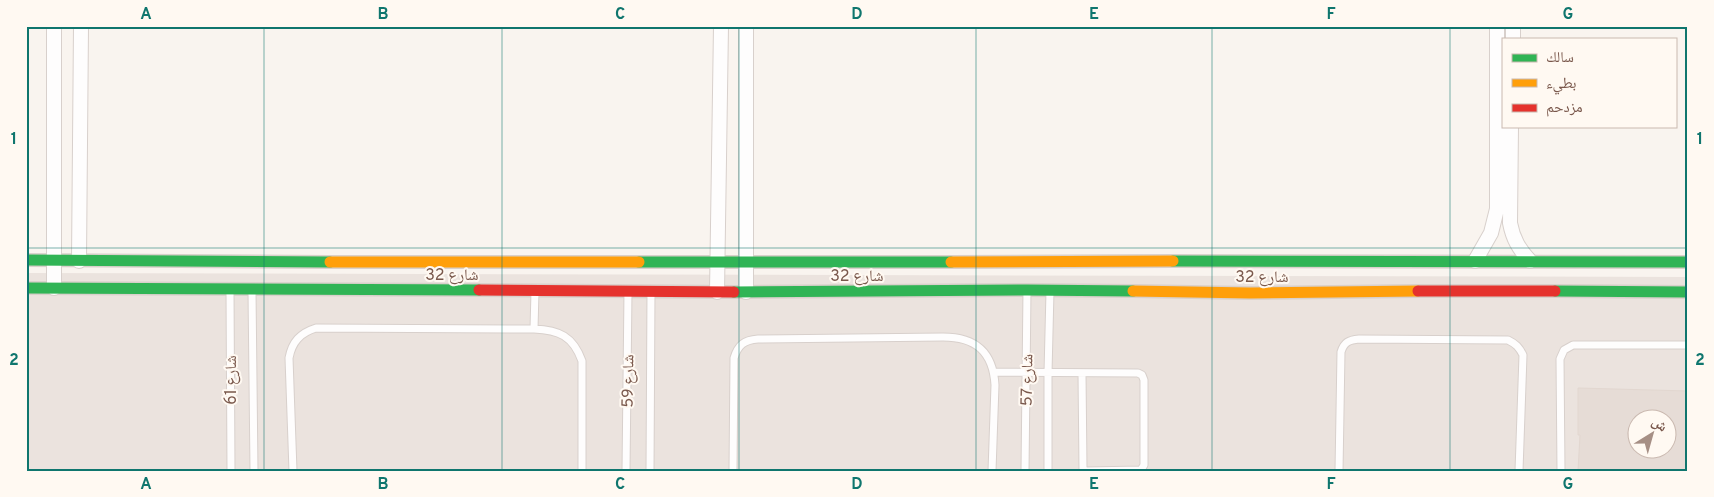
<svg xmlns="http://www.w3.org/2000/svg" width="1714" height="497" font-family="Overpass,'Noto Naskh Arabic',sans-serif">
	<rect width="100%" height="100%" fill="#f9f4ef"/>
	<path fill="#ebe3de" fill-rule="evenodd" d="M 26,273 L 1688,277 L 1688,471 L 26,471 ZM 1636,420 L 1666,420 L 1666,450 L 1636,450 Z"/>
	<path fill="#e6dcd6" stroke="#e2d7d0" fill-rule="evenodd" d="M 1578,388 L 1688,391 L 1688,471 L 1578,471 L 1580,435 L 1578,435 ZM 1636,420 L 1666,420 L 1666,450 L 1636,450 Z"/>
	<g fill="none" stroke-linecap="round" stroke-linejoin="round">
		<g stroke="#d8d0cc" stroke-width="9">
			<path id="lane" d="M 230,290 L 231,471
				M 252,291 L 254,471
				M 534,329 L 535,291
				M 994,372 L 1138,373 L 1142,375 L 1144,380 L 1144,465 L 1141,470 L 1086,471 L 1083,469 L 1082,373
				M 293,471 L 289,358 C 292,342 300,333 316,328 L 534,329 C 559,330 573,336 582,361 L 582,471
				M 626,471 L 628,291
				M 650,471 L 651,291
				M 733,471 L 734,358 C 738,345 744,340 758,339 L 943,337 C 976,337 993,352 995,385 L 992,471
				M 1025,471 L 1027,290
				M 1048,471 L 1048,373 L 1050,291
				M 1339,471 L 1341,352 C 1344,342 1349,340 1359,339 L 1508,340 C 1516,344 1519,347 1523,355 L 1519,471
				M 1561,471 L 1560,359 L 1564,350 L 1573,345 L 1688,345"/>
		</g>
		<g stroke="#d8d0cc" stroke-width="16">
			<path id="street" d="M 54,26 L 54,288
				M 746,26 L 746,292
				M 1513,39 L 1513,26
				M 1511,126 L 1510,223 C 1513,239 1519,249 1530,261
				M 79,261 L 81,26
				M 1475,261 L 1491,233 L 1497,209 L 1497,26
				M 717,292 L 721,26"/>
		</g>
		<g stroke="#d9d0cb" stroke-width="14">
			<path id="fast" d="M 26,260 L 330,262
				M 1173,261 L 1688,262
				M 639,262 L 951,262
				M 26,288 L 479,290
				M 1555,291 L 1688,292
				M 734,292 L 1027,290 L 1133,291"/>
		</g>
		<g stroke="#d9d0cb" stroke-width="14">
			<path id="slow" d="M 330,262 L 639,262
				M 951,262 L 1173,261
				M 1133,291 L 1250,293 L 1418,291"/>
		</g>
		<g stroke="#d9d0cb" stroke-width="14">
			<path id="jam" d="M 479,290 L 734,292
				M 1418,291 L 1555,291"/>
		</g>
		<use href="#lane" stroke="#fefdfd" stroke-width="7"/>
		<use href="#street" stroke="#fefdfd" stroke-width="14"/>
		<use href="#fast" stroke="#30b455" stroke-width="11"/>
		<use href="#slow" stroke="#ff9f0a" stroke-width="11"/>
		<use href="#jam" stroke="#e5322d" stroke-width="11"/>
	</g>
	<path fill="none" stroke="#0f766e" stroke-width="1" stroke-opacity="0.55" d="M 264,26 L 264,471M 502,26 L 502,471M 739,26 L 739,471M 976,26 L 976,471M 1212,26 L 1212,471M 1450,26 L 1450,471M 26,248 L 1688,248"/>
	<g text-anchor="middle" stroke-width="4" stroke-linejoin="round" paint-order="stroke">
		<g font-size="16" fill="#7a584c" stroke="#fff9f2">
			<text x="452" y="280">شارع 32</text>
			<text x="857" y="281">شارع 32</text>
			<text x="1262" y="282">شارع 32</text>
			<text transform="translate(230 380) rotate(-90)" y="6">شارع 61</text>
			<text transform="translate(1026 380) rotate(-89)" y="6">شارع 57</text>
			<text transform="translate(627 381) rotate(-89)" y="6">شارع 59</text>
		</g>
	</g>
	<rect width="1714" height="497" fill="none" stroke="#fff9f2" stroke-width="55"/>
	<rect x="1502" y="38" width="175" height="90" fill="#fff9f2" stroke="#cab9b0"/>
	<rect x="1512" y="54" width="25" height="8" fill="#30b455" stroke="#cab9b0"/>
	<text x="1546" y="62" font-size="15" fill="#7a584c">سالك</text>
	<rect x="1512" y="79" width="25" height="8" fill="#ff9f0a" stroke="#cab9b0"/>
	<text x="1546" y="88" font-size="15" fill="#7a584c">بطيء</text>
	<rect x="1512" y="104" width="25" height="8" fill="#e5322d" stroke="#cab9b0"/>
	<text x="1546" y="112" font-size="15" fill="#7a584c">مزدحم</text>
	<g transform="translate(1652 434) rotate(37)"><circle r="24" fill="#fff9f2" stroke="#cab9b0"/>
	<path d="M0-4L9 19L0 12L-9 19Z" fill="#a68f85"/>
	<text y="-8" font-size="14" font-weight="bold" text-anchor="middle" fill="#7a584c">ش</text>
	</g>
	<rect x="28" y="28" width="1658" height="442" fill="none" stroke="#0f766e" stroke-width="2"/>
	<g font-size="16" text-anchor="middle" font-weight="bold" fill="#0f766e">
		<text x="146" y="19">A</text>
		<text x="383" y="19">B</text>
		<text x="620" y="19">C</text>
		<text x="857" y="19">D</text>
		<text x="1094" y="19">E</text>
		<text x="1331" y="19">F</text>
		<text x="1568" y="19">G</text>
		<text x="14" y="144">1</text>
		<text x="1700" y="144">1</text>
		<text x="14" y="365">2</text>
		<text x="1700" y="365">2</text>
		<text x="146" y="489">A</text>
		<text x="383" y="489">B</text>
		<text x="620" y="489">C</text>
		<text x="857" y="489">D</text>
		<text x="1094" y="489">E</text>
		<text x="1331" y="489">F</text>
		<text x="1568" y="489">G</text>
	</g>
</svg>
